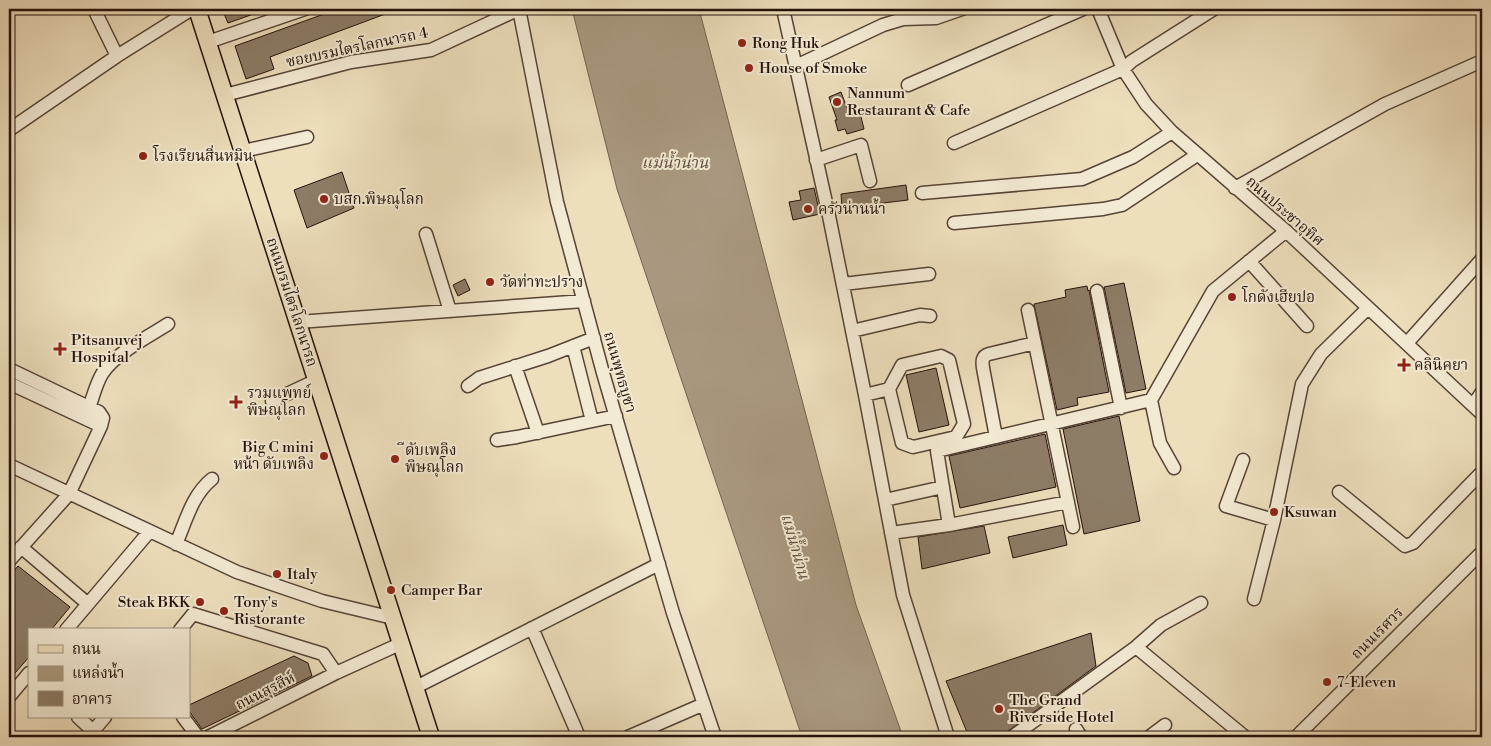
<svg xmlns="http://www.w3.org/2000/svg" width="1491" height="746" font-family="'Libre Bodoni','Noto Serif Thai',serif">
	<rect width="100%" height="100%" fill="#eddebc"/>
	<filter id="stains"><feTurbulence type="fractalNoise" baseFrequency=".004" numOctaves="4"/><feColorMatrix values="0 0 0 0 .2 0 0 0 0 .09 0 0 0 0 .02 0 0 0 .5 -.17"/></filter>
	<radialGradient id="worn" r=".72"><stop offset=".6" stop-color="#630" stop-opacity="0"/><stop offset="1" stop-color="#630" stop-opacity=".3"/></radialGradient>
	<path fill="#a9987f" stroke="#746250" d="M 572,9 L 699,9 L 856,605 L 903,737 L 802,737 L 617,189 Z"/>
	<path fill="#8d7c66" stroke="#241109" d="M 222,9 L 265,9 L 265,10 L 228,23 Z
		M 338,9 L 396,10 L 270,57 L 274,69 L 246,79 L 235,46 Z
		M 841,92 L 850,116 L 860,113 L 864,129 L 847,134 L 845,129 L 838,131 L 835,120 L 837,120 L 829,97 Z
		M 342,172 L 354,208 L 307,228 L 294,190 Z
		M 906,185 L 908,200 L 842,208 L 841,194 Z
		M 814,188 L 820,214 L 793,220 L 789,202 L 801,200 L 799,191 Z
		M 465,279 L 470,290 L 458,296 L 453,285 Z
		M 1124,283 L 1146,389 L 1126,393 L 1104,287 Z
		M 1087,286 L 1088,291 L 1089,290 L 1109,392 L 1077,398 L 1078,405 L 1057,410 L 1034,304 L 1066,297 L 1065,290 Z
		M 936,368 L 949,425 L 919,432 L 906,375 Z
		M 1119,416 L 1140,521 L 1084,534 L 1063,429 Z
		M 1045,434 L 1056,487 L 960,508 L 949,456 Z
		M 1063,525 L 1067,545 L 1013,558 L 1008,537 Z
		M 984,526 L 990,553 L 922,569 L 918,537 Z
		M 18,566 L 70,607 L 51,630 L 29,630 L 29,657 L 9,680 L 9,576 Z
		M 1091,633 L 1096,666 L 1000,737 L 969,737 L 946,681 Z
		M 294,656 L 308,663 L 312,676 L 202,729 L 189,711 L 189,705 Z"/>
	<g fill="none" stroke-linecap="round" stroke-linejoin="round">
		<g stroke="#564436" stroke-width="15">
			<path id="minor" d="M 94,9 L 117,56
				M 519,9 L 557,202 L 603,373 L 673,613 L 715,737
				M 783,9 L 829,216 L 865,395 L 903,595 L 948,737
				M 1098,9 L 1123,69 L 1146,104 L 1172,132 L 1286,231 L 1482,414
				M 208,42 L 305,9
				M 796,66 L 883,25 L 903,19 L 936,18 L 962,9
				M 908,85 L 1083,9
				M 225,95 L 351,62 L 431,50 L 519,9
				M 9,130 L 117,56 L 192,9
				M 954,143 L 1123,69 L 1132,61 L 1214,9
				M 243,151 L 307,137
				M 816,160 L 861,145 L 870,181
				M 1235,188 L 1385,104 L 1482,61
				M 922,193 L 1082,179 L 1133,157 L 1172,132
				M 954,223 L 1103,209 L 1122,205 L 1197,155
				M 426,234 L 450,311
				M 1249,261 L 1307,326
				M 843,284 L 929,274
				M 1097,291 L 1121,408
				M 1028,310 L 1073,527
				M 298,322 L 584,301
				M 852,331 L 920,315 L 930,316
				M 1407,343 L 1482,259
				M 573,346 L 592,421
				M 515,366 L 538,433
				M 9,369 L 99,412 L 103,418 L 101,426 L 69,494 L 9,561
				M 9,383 L 101,426
				M 468,386 L 479,378 L 548,356 L 594,338
				M 865,395 L 889,389 L 902,443 L 913,447 L 956,437 L 964,424 L 949,360 L 941,356 L 902,365 L 889,389
				M 272,401 L 317,380
				M 1473,405 L 1482,392
				M 89,408 C 93,397 96,384 102,374 C 114,354 148,337 168,324
				M 996,437 L 983,368 C 982,361 982,356 989,354 L 1035,343
				M 497,440 L 517,437 L 616,416
				M 1243,460 L 1226,506 L 1274,520
				M 9,465 L 237,572 L 322,601 L 393,618
				M 1174,468 L 1160,443 L 1151,400 L 1213,291 L 1286,231
				M 1339,492 L 1405,546 L 1413,543 L 1482,472
				M 885,500 L 943,487
				M 949,525 L 937,451 L 1151,400
				M 891,533 L 949,525 L 1068,502
				M 176,544 C 186,521 192,495 212,479
				M 21,547 L 88,604
				M 1254,599 L 1274,520 L 1302,384 L 1321,354 L 1368,308
				M 532,628 L 579,737
				M 66,630 L 149,532
				M 180,630 L 193,614 L 323,654 L 336,673
				M 1136,647 L 1245,737
				M 416,687 L 659,564
				M 9,697 L 29,673
				M 78,717 L 93,731
				M 183,717 L 198,737
				M 1076,729 L 1081,737
				M 88,737 L 105,717
				M 208,737 L 336,673 L 402,643
				M 628,737 L 704,704
				M 1012,737 L 1136,647 L 1161,625 L 1201,603
				M 1149,737 L 1165,725
				M 1296,737 L 1482,552"/>
		</g>
		<g stroke="#241109" stroke-width="19">
			<path id="major" d="M 197,9 L 431,737"/>
		</g>
		<use href="#minor" stroke="#f3ead3" stroke-width="12"/>
		<use href="#major" stroke="#eddebc" stroke-width="16"/>
	</g>
	<g fill="#8f2418" stroke="#f3ead3" stroke-width="2">
		<circle cx="742" cy="43" r="5"/>
		<circle cx="749" cy="68" r="5"/>
		<circle cx="837" cy="102" r="5"/>
		<circle cx="143" cy="156" r="5"/>
		<circle cx="324" cy="199" r="5"/>
		<circle cx="808" cy="209" r="5"/>
		<circle cx="490" cy="282" r="5"/>
		<circle cx="1232" cy="297" r="5"/>
		<path d="M57.5 341.5h5v5h5v5h-5v5h-5v-5h-5v-5h5z"/>
		<path d="M1401.5 357.5h5v5h5v5h-5v5h-5v-5h-5v-5h5z"/>
		<path d="M233.5 394.5h5v5h5v5h-5v5h-5v-5h-5v-5h5z"/>
		<circle cx="324" cy="456" r="5"/>
		<circle cx="395" cy="459" r="5"/>
		<circle cx="1274" cy="512" r="5"/>
		<circle cx="277" cy="574" r="5"/>
		<circle cx="391" cy="590" r="5"/>
		<circle cx="200" cy="602" r="5"/>
		<circle cx="224" cy="611" r="5"/>
		<circle cx="1327" cy="682" r="5"/>
		<circle cx="999" cy="709" r="5"/>
	</g>
	<g text-anchor="middle" stroke-width="4" stroke-linejoin="round" paint-order="stroke">
		<g font-size="15" fill="#241109" stroke="#f3ead3" text-anchor="start">
			<text x="752" y="48">Rong Huk</text>
			<text x="759" y="73">House of Smoke</text>
			<text x="847" y="98">Nannum<tspan x="847" dy="17">Restaurant &amp; Cafe</tspan></text>
			<text x="153" y="161">โรงเรียนสิ่นหมิน</text>
			<text x="334" y="204">บสก.พิษณุโลก</text>
			<text x="818" y="214">ครัวน่านน้ำ</text>
			<text x="500" y="287">วัดท่าทะปราง</text>
			<text x="1242" y="302">โกดังเฮียปอ</text>
			<text x="71" y="345">Pitsanuvej<tspan x="71" dy="17">Hospital</tspan></text>
			<text x="1414" y="370">คลินิคยา</text>
			<text x="247" y="398">รวมแพทย์<tspan x="247" dy="17">พิษณุโลก</tspan></text>
			<text x="314" y="452" text-anchor="end">Big C mini<tspan x="314" dy="17">หน้า ดับเพลิง</tspan></text>
			<text x="405" y="455">ีดับเพลิง<tspan x="405" dy="17">พิษณุโลก</tspan></text>
			<text x="1284" y="517">Ksuwan</text>
			<text x="287" y="579">Italy</text>
			<text x="401" y="595">Camper Bar</text>
			<text x="190" y="607" text-anchor="end">Steak BKK</text>
			<text x="234" y="607">Tony's<tspan x="234" dy="17">Ristorante</tspan></text>
			<text x="1337" y="687">7-Eleven</text>
			<text x="1009" y="705">The Grand<tspan x="1009" dy="17">Riverside Hotel</tspan></text>
		</g>
		<g font-size="15" fill="#241109" stroke="#f3ead3">
			<text transform="translate(357 47) rotate(-12)" y="5">ซอยบรมไตรโลกนารถ 4</text>
			<text transform="translate(1285 211) rotate(41)" y="5">ถนนประชาอุทิศ</text>
			<text transform="translate(292 302) rotate(72)" y="5">ถนนบรมไตรโลกนารถ</text>
			<text transform="translate(620 372) rotate(74)" y="5">ถนนพุทธบูชา</text>
			<text transform="translate(1377 633) rotate(-45)" y="5">ถนนเรศวร</text>
			<text transform="translate(265 691) rotate(-27)" y="5">ถนนสุรสีห์</text>
		</g>
		<g font-size="16" font-style="italic" fill="#604e3e" stroke="#f3ead3">
			<text x="675" y="168">แม่น้ำน่าน</text>
			<text transform="translate(796 546) rotate(74)" y="6">แม่น้ำน่าน</text>
		</g>
	</g>
	<rect width="1491" height="746" fill="none" stroke="#eddebc" stroke-width="30"/>
	<rect x="10" y="10" width="1471" height="726" fill="none" stroke="#241109" stroke-width="2.5"/>
	<rect x="15" y="15" width="1461" height="716" fill="none" stroke="#241109"/>
	<rect x="28" y="628" width="162" height="90" fill="#f3ead3" stroke="#a09382"/>
	<rect x="38" y="645" width="25" height="8" fill="#eddebc" stroke="#a09382"/>
	<text x="72" y="654" font-size="15" fill="#241109">ถนน</text>
	<rect x="38" y="666" width="25" height="15" fill="#a9987f" stroke="#a09382"/>
	<text x="72" y="678" font-size="15" fill="#241109">แหล่งน้ำ</text>
	<rect x="38" y="691" width="25" height="15" fill="#8d7c66" stroke="#a09382"/>
	<text x="72" y="704" font-size="15" fill="#241109">อาคาร</text>
	<rect width="100%" height="100%" filter="url(#stains)"/>
	<rect width="100%" height="100%" fill="url(#worn)"/>
</svg>
